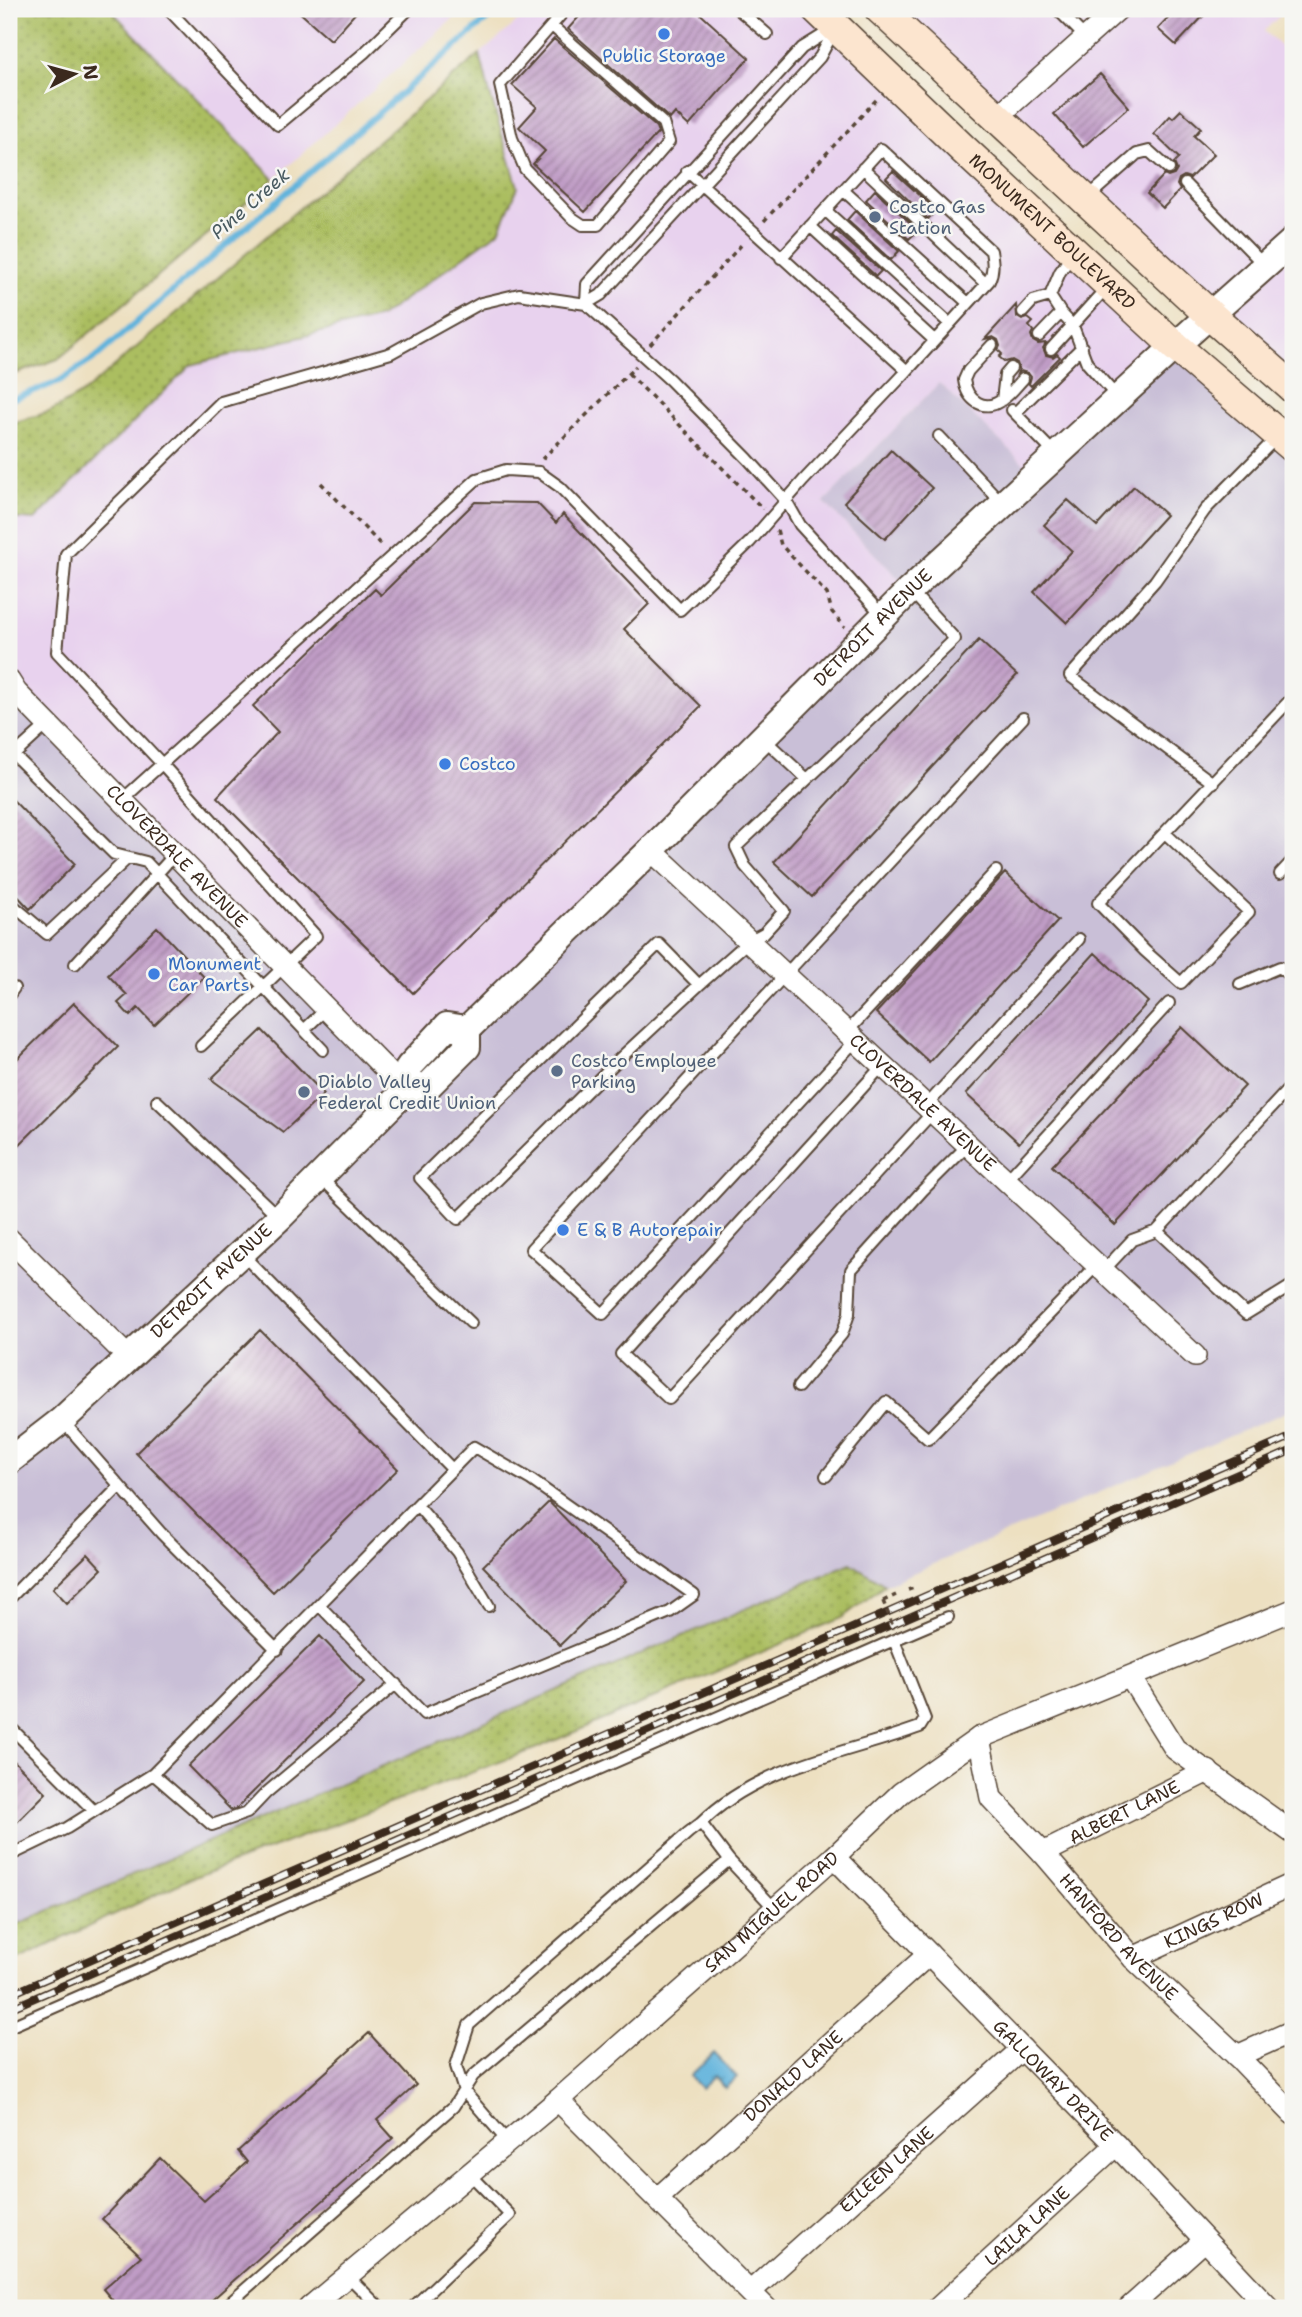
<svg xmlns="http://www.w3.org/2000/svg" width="1302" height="2317" font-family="'Shantell Sans',sans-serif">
	<defs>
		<pattern id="grass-dots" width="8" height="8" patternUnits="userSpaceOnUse" patternTransform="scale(1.75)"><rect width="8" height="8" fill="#abbe61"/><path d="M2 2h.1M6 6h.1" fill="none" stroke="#8c9b4f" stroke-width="1.8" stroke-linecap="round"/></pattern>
		<pattern id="water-ripples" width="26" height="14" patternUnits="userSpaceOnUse" patternTransform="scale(1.75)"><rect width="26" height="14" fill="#60b3dc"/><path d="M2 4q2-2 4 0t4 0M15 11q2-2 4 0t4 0" fill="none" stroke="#5092b2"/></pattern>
		<pattern id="building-hatch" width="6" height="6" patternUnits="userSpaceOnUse" patternTransform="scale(1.75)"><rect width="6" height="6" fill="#c09cc6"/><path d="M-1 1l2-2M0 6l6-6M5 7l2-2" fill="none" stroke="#9d7fa0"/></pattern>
	</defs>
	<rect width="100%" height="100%" fill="#f6f6f2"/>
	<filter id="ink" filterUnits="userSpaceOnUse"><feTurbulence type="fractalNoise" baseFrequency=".0143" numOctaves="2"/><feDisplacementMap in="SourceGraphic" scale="14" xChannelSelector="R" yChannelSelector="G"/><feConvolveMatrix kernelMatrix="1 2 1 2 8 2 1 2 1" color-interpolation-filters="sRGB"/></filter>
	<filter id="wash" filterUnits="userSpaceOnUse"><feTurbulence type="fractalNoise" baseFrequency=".00686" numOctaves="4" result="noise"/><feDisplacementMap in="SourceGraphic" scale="28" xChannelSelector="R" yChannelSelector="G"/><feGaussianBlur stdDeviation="1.57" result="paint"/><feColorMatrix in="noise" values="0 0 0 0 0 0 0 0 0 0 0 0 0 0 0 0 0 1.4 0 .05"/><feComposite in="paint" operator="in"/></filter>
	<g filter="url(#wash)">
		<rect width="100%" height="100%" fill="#ede0c1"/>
		<path fill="#e8d2ee" d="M 110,9 L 464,9 L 274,179 Z
			M 532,9 L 817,9 L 1175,346 L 1035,474 L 939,383 L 824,502 L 910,590 L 467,1029 L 447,1026 L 406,1090 L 9,681 L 9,518 L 35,520 L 191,365 L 380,317 L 489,91 L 480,54 Z
			M 880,9 L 1287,9 L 1264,31 L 1293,58 L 1293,388 Z"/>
		<path fill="#c9bfd7" d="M 1175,346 L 1293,447 L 1293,1409 L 885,1585 L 850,1563 L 9,1928 L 9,681 L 406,1089 L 910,590 L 824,502 L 939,383 L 1035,474 Z"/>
		<path fill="url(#grass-dots)" stroke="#737440" stroke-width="2" d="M 9,9 L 110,9 L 274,179 L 58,359 L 9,376 Z
			M 480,54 L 489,91 L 518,187 L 499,231 L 380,317 L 191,365 L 35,520 L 9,518 L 9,424 L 49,412 L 83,393 Z
			M 851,1563 L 885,1585 L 842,1618 L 537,1748 L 189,1879 L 9,1964 L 9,1928 Z"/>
		<path fill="url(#water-ripples)" stroke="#4e6e7d" stroke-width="2" d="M 714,2053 L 737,2077 L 725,2088 L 714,2076 L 701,2088 L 690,2076 Z"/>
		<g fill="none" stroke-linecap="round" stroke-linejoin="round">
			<path stroke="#60b3dc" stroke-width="6" d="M 9,400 L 56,383 L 95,358 L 499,9"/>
		</g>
		<g id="blocks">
			<path fill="url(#building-hatch)" d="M 296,9 L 359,9 L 331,40 Z
				M 586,9 L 695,9 L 749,58 L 689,126 L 675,113 L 670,119 L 568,29 Z
				M 1177,9 L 1210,9 L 1176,45 L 1158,29 Z
				M 554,39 L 656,127 L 658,133 L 585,212 L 533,164 L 545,151 L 519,127 L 537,107 L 512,85 Z
				M 1100,74 L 1129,107 L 1083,147 L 1054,114 Z
				M 1181,110 L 1201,128 L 1194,136 L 1214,154 L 1190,178 L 1184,176 L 1179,179 L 1177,185 L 1180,190 L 1163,208 L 1147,193 L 1164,175 L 1168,177 L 1174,175 L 1177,170 L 1174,163 L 1179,158 L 1154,134 L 1170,116 L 1173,118 Z
				M 893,171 L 936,210 L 928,219 L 886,178 Z
				M 875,190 L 918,230 L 909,239 L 866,200 Z
				M 855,211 L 899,251 L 891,260 L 847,220 Z
				M 836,231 L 881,271 L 876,276 L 832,236 Z
				M 1016,305 L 1017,317 L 1022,320 L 1028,318 L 1033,322 L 1029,326 L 1033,331 L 1031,335 L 1033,341 L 1038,344 L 1046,343 L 1043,348 L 1046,355 L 1053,357 L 1057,354 L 1060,357 L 1031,386 L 1029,384 L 1031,377 L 1028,373 L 1021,371 L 1017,374 L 1019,369 L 1017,363 L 1012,360 L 1005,362 L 999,357 L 1002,354 L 998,350 L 1000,346 L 998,340 L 993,337 L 985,339 Z
				M 891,450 L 932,488 L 885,539 L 844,502 Z
				M 1134,486 L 1166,515 L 1067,623 L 1034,592 L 1072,551 L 1044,525 L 1068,500 L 1097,526 Z
				M 475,502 L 537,503 L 556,523 L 563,514 L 649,604 L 624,629 L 701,706 L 413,993 L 217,797 L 278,732 L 253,706 L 375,589 L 381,595 Z
				M 979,640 L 1017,675 L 812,897 L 774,862 Z
				M 9,796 L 75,864 L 30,909 L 9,887 Z
				M 1005,873 L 1058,921 L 929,1062 L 876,1013 Z
				M 157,927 L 204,977 L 154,1025 L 138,1008 L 130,1016 L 118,1003 L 127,995 L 108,975 Z
				M 1095,953 L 1148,1002 L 1019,1143 L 966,1094 Z
				M 74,1003 L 118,1047 L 9,1155 L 9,1067 Z
				M 1182,1027 L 1245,1086 L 1115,1225 L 1052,1166 Z
				M 262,1030 L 324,1094 L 283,1132 L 211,1079 Z
				M 260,1330 L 398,1469 L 273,1592 L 136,1453 Z
				M 549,1502 L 626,1581 L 560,1645 L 483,1566 Z
				M 88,1554 L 102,1569 L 67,1603 L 53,1588 Z
				M 320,1636 L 364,1682 L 236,1809 L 231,1810 L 188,1766 Z
				M 9,1756 L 46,1793 L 9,1830 Z
				M 369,2033 L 416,2085 L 377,2120 L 393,2138 L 203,2308 L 119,2308 L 103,2289 L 141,2256 L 102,2219 L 160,2158 L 204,2201 L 247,2162 L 238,2151 Z"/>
		</g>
	</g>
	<g filter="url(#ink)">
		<use href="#blocks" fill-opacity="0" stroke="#564536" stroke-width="2"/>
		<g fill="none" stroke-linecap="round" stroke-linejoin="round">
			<g stroke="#564536" stroke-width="14">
				<path id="service" d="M 168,9 L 278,125 L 364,53 L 409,9
					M 738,9 L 767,34
					M 1057,9 L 1086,38
					M 552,26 L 663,123 L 669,142 L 598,225 L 583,225 L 571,217 L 525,169 L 512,138 L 500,85 L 566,9
					M 836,27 L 820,57 L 601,295 L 586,304 L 587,284 L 802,48 Z
					M 863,168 L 986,284
					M 1185,184 L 1264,265
					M 843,190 L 968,303
					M 1087,198 L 1137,154 L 1149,151 L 1169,169
					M 825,210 L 950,324
					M 810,226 L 934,340
					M 1072,255 L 1060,272 L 1050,296 L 1061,313 L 1073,326 L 1087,363 L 1118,398
					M 781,258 L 881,149 L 991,251 C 993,262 994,270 989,281 L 907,371
					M 1023,312 L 1033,301 L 1050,296
					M 1039,336 L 1061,313
					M 992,345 L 968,371 L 964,380 C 967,400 984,414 1003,399 C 1011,394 1017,385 1023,379
					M 1051,349 L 1108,286
					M 1002,400 L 1005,375 L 1011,368
					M 1012,410 L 1056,455
					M 1015,413 L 1082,347
					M 939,436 L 1003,504
					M 48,724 L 14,755 L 114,854 L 146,862 L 323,1050
					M 763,738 L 807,779
					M 1213,783 L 1070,676 L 1155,581 L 1205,510 L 1278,436
					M 122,800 L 477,479 L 506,470 L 539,472 L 560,487 L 680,610 L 750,542 L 803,481 L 907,371 L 687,171
					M 1165,833 L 1249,912 L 1181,983 L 1145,951 L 1098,903 L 1293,697
					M 1280,874 L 1293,860
					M 9,902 L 47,934 L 128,858
					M 75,964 L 175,854
					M 1240,984 L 1280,967 L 1293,979
					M 699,985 L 659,944 L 420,1178 L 458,1219 L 615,1063 L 699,985 L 749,941 L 764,933 L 784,911 L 745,866 L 736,847 L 955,639 L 910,590
					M 9,995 L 14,988
					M 305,1029 L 327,1008
					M 847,1032 L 996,871
					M 856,1040 L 603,1314 L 531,1249 L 1023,718
					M 201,1046 L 316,936 L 162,764 L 57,652 L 66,554 L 221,402 L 391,353 L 481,303 L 519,294 L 586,304 L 670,380 L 748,459 L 787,502 L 800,525 L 884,617
					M 883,1065 L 621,1354 L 669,1399 L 933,1112
					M 1293,1084 L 1157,1231 L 1246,1314 L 1293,1285
					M 157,1101 L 279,1217
					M 926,1106 L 1079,939
					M 320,1177 L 471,1323
					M 1007,1180 L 1169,1003
					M 241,1253 L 452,1469
					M 1104,1270 L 1132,1240 L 1157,1231
					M 798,1387 L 842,1334 L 849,1314 L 851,1270 L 923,1190 L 968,1145
					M 62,1420 L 161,1533 L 277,1650
					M 826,1476 L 886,1402 L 928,1439 L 1098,1264
					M 417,1505 L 457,1552 L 489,1606
					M 9,1599 L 119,1487
					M 894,1640 L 948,1617
					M 9,1726 L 94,1811
					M 153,1774 L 212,1825 L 247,1813 L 266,1793 L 396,1684
					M 9,1856 L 67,1828 L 153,1774 L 474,1447 L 531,1480 L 694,1595 L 670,1612 L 424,1714 L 319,1605
					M 9,2027 L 894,1640 L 925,1719 L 920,1727 C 846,1754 759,1765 701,1823
					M 508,2142 L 464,2091 L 456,2066 L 469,2025 L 689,1832 L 701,1823 L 729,1860 L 775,1909
					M 348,2276 L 380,2308
					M 224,2308 L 453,2107 L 473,2076 L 729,1860
					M 412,2308 L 510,2215 L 470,2174"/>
			</g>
			<g stroke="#564536" stroke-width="24">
				<g id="minor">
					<path d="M 996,118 L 1118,9"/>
					<path id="s1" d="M 9,681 L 16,692 L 406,1090"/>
					<path id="s2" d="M 651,850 L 1195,1356"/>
					<path d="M 9,1239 L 129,1358"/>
					<path d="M 1130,1677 L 1175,1749 L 1293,1833"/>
					<path id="s3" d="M 979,1738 L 991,1798 L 1043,1853 L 1133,1958 L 1237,2056 L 1293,2114"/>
					<path id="s4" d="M 1043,1853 L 1208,1771"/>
					<path id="s5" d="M 834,1857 L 1116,2145 L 1269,2308"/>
					<path id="s6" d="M 1133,1958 L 1293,1884"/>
					<path d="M 1237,2056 L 1293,2031"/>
					<path d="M 558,2100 L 766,2308"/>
					<path id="s7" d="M 658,2198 L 929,1954"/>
					<path id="s8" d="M 751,2291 L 1022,2049"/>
					<path id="s9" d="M 309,2308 L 558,2100 L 834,1857 L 901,1793 L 979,1738 L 1293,1610"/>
					<path id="s10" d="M 938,2308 L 1116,2145"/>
					<path d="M 1129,2308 L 1204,2241"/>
				</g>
			</g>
			<g stroke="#564536" stroke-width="30">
				<g id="tertiary">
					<path id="s11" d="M 467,1029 L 447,1026 L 409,1067 L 406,1090 L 427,1087 L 467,1047 L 467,1029 L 651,850 L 910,590 L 1175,346 L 1293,241"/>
					<path id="s12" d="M 9,1461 L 62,1420 L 280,1217 L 406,1090"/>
				</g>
			</g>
			<g stroke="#564536" stroke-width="33">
				<g id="secondary">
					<path id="s13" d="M 817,9 L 963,149 L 1175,346 L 1293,447"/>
					<path d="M 880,9 L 1210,315 L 1293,388"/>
				</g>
			</g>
			<path stroke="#564536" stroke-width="3.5" stroke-dasharray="5 5" stroke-linecap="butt" d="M 764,221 L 877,99
				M 650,345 L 744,242
				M 629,374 L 763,509
				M 542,459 L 636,366
				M 321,483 L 383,547
				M 777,530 L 781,545 L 827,594 L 832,612 L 845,627
				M 908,1590 L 914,1588
				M 883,1601 L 896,1595"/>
			<use href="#service" stroke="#fff" stroke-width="10"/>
			<use href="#minor" stroke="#fff" stroke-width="21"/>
			<use href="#tertiary" stroke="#fff" stroke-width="26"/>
			<use href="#secondary" stroke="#fce5cf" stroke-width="30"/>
			<g stroke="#3b2a1e" stroke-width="8">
				<path id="rail" d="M 9,1995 L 1293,1436
					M 9,2009 L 1293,1450"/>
			</g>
			<use href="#rail" stroke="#f6f6f2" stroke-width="5" stroke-dasharray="16" stroke-linecap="butt"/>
			<path stroke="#564536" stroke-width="3.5" stroke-dasharray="5 5" stroke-linecap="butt" d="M 883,1601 L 894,1629"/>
		</g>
	</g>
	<g fill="#3f7fe0" stroke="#f6f6f2" stroke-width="2.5">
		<circle cx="664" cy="34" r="7"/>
		<circle cx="445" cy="764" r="7"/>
		<circle cx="154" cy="974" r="7"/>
		<circle cx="563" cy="1230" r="7"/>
	</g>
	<g fill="#5c6f8a" stroke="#f6f6f2" stroke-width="2.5">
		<circle cx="875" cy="217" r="7"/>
		<circle cx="557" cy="1071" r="7"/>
		<circle cx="304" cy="1092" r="7"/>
	</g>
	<g text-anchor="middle" stroke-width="5" stroke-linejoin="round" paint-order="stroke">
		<g font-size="18" fill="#366cbe" stroke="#f6f6f2" text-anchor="start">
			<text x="664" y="62" text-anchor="middle">Public Storage</text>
			<text x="459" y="770">Costco</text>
			<text x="168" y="970">Monument<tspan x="168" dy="21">Car Parts</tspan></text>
			<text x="577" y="1236">E &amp; B Autorepair</text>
		</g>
		<g font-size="18" fill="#4e5e75" stroke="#f6f6f2" text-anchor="start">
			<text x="889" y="213">Costco Gas<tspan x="889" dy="21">Station</tspan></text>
			<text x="571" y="1067">Costco Employee<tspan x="571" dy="21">Parking</tspan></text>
			<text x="318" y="1088">Diablo Valley<tspan x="318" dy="21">Federal Credit Union</tspan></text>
		</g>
		<g font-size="18" fill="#3b2a1e" stroke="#f6f6f2">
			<text dy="6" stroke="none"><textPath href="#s13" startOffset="324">MONUMENT BOULEVARD</textPath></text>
			<text dy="6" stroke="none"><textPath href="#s11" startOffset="766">DETROIT AVENUE</textPath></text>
			<text dy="6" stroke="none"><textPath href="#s1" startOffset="243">CLOVERDALE AVENUE</textPath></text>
			<text dy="6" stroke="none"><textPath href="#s2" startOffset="371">CLOVERDALE AVENUE</textPath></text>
			<text dy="6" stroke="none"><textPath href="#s12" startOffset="271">DETROIT AVENUE</textPath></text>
			<text dy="6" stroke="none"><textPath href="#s4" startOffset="91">ALBERT LANE</textPath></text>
			<text dy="6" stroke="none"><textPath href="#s9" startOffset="609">SAN MIGUEL ROAD</textPath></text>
			<text dy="6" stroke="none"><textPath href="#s6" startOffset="89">KINGS ROW</textPath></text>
			<text dy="6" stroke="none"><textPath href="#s3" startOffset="250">HANFORD AVENUE</textPath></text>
			<text dy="6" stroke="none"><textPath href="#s7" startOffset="182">DONALD LANE</textPath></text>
			<text dy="6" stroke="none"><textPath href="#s5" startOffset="313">GALLOWAY DRIVE</textPath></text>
			<text dy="6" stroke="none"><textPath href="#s8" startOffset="182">EILEEN LANE</textPath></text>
			<text dy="6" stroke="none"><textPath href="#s10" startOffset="121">LAILA LANE</textPath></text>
		</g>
		<g font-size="19" font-style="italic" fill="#485a60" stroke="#f6f6f2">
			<text transform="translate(250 203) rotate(-41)" y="7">Pine Creek</text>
		</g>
	</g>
	<rect width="1302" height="2317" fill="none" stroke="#f6f6f2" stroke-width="35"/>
	<g transform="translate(74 74) rotate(84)" stroke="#f6f6f2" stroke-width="5" paint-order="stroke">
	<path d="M0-5L12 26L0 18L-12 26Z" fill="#3b2a1e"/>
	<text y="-10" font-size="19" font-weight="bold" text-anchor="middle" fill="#3b2a1e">N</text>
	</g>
</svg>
